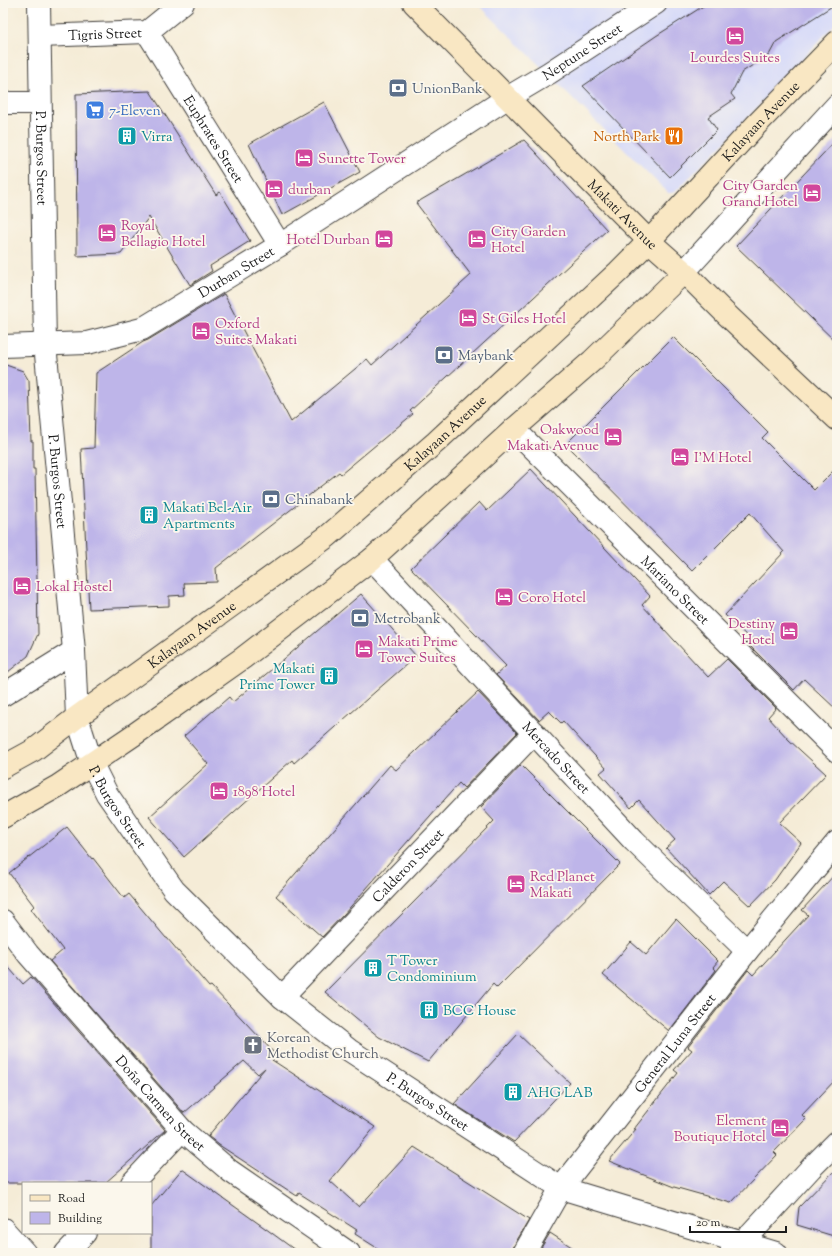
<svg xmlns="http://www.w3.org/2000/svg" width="840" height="1256" font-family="'Sorts Mill Goudy',serif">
	<rect width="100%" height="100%" fill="#fbf7ec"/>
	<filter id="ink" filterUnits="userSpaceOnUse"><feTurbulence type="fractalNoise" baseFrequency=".025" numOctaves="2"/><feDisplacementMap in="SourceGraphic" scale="8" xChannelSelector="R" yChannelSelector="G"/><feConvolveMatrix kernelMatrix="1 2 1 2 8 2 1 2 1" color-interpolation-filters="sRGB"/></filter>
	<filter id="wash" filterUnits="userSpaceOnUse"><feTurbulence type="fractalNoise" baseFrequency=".012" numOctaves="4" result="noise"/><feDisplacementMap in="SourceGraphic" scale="16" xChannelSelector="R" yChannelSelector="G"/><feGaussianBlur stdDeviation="0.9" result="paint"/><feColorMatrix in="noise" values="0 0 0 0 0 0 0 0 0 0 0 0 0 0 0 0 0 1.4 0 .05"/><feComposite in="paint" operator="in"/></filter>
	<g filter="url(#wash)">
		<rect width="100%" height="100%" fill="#f5ecd7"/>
		<path fill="#d4d8f9" d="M 477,3 L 837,3 L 837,22 L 725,142 L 675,192 L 671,193 L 668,193 Z"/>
		<g id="blocks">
			<path fill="#beb5e9" d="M 708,3 L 837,3 L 776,42 L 769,55 L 742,72 L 731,94 L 735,99 L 708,117 L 717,130 L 670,177 L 583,86 L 656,36 Z
				M 150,91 L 216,195 L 220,192 L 250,241 L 210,266 L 212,271 L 190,285 L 149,217 L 121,254 L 77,256 L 76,94 Z
				M 324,102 L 360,172 L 282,215 L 249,144 Z
				M 837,139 L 837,343 L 736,246 Z
				M 524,140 L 607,230 L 410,411 L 413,414 L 341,474 L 339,472 L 216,568 L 217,582 L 184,583 L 185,595 L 169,596 L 169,606 L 89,609 L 81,449 L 94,448 L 96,373 L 143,342 L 148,340 L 224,294 L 291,422 L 367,359 L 372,365 L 471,275 L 416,203 Z
				M 673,337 L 768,432 L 762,438 L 814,490 L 837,467 L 837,710 L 804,679 L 794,690 L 746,642 L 750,639 L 725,615 L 784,552 L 750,513 L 692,571 L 566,444 Z
				M 3,364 L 23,371 L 29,381 L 31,441 L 33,441 L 33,469 L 35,469 L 38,634 L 28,656 L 3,676 Z
				M 531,469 L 650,596 L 642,605 L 708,677 L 727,659 L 776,708 L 768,717 L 789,740 L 826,774 L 779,823 L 801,843 L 775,880 L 750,906 L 723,881 L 709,895 L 666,848 L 675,840 L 639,800 L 631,808 L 600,773 L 606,768 L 563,721 L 561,723 L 549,711 L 539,720 L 496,675 L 506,666 L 411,568 L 479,502 L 487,511 Z
				M 361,594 L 416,656 L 294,763 L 292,760 L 184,857 L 149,817 L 208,764 L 184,736 L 229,697 L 233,702 Z
				M 478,692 L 517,733 L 464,788 L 459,783 L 344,914 L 322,937 L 276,896 L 390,765 L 396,770 Z
				M 521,765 L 620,864 L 497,988 L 493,984 L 428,1062 L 379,1037 L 325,992 L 494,821 L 481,807 Z
				M 67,827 L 92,859 L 93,858 L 124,898 L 129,894 L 166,938 L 167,938 L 209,987 L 211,986 L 277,1056 L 272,1060 L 375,1127 L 330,1181 L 359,1207 L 414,1147 L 529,1220 L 513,1247 L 512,1253 L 385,1253 L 355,1234 L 357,1230 L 299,1193 L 297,1196 L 219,1145 L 208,1136 L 265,1068 L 258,1074 L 244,1061 L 184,1113 L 50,961 L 63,950 L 31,909 L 34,906 L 9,873 Z
				M 837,872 L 837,1078 L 802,1115 L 806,1119 L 774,1152 L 777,1155 L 731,1203 L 674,1187 L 609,1161 L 636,1129 L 634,1129 L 678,1073 L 674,1070 L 692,1050 L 688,1047 L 748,970 L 753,975 L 808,915 L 802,910 Z
				M 676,919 L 718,961 L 713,967 L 716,970 L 669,1031 L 603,975 L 631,942 L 646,955 Z
				M 3,961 L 23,984 L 31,977 L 165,1130 L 105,1183 L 3,1183 Z
				M 518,1034 L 570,1083 L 514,1142 L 454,1104 Z
				M 837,1168 L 837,1237 L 797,1225 L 799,1207 Z
				M 182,1169 L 269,1231 L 299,1253 L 151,1253 L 151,1206 Z
				M 550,1233 L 581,1253 L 538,1253 Z"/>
		</g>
	</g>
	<g filter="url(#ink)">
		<use href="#blocks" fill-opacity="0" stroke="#3d3b38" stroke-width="1"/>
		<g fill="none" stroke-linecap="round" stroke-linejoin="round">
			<g stroke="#3d3b38" stroke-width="24">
				<g id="minor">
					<path id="s1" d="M 147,32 L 280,245"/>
					<path id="s2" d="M 40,36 L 147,32 L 183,3"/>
					<path d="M 3,103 L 40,103"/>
					<path d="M 684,272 L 837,105"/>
					<path id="s3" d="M 3,346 L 87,343 L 142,329 L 280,245 L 507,98 L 549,73 L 656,3"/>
					<path id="s4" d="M 514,429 L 837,751"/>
					<path id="s5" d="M 372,559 L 634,841 L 747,951"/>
					<path d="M 3,695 L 74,651"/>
					<path id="s6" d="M 3,921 L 28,954 L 182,1130 L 230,1171 L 349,1253"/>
					<path id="s7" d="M 282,997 L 534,733"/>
					<path d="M 132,1183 L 182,1130"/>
					<path d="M 3,1229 L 25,1253"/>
					<path d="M 66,1253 L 85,1233"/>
					<path d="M 731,1253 L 742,1243 L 811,1168 L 837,1142"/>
				</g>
			</g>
			<g stroke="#3d3b38" stroke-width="24">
				<g id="tertiary">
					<path id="s8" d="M 39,3 L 45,344 L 74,651 L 77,717 L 92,764 L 107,794 L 174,890 L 282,997 L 349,1050 L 561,1188 L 776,1253"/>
					<path id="s9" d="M 524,1253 L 561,1188 L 747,951 L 837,842"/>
				</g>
			</g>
			<g stroke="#3d3b38" stroke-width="24">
				<g id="secondary">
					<path id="s10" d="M 414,3 L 649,241 L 684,272 L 725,313 L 837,419"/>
					<path id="s11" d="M 3,767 L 34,750 L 77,717 L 328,536 L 436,442 L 618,272 L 649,241 L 756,125 L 837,42"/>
					<path d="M 3,817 L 58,786 L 135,734 L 243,658 L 372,559 L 514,429 L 592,361 L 684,272"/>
				</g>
			</g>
			<use href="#minor" stroke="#fff" stroke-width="22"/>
			<use href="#tertiary" stroke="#fff" stroke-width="22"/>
			<use href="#secondary" stroke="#f9e7c3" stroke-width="22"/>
		</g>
	</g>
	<defs>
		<g id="hotel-square" transform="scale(1)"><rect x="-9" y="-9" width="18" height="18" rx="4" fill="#d1479c" stroke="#fbf7ec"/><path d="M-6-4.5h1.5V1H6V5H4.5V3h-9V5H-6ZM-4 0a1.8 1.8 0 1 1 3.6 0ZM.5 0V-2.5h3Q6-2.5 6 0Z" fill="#fff"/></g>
		<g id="bank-square" transform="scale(1)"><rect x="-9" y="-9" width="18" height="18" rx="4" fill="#5c6f8a" stroke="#fbf7ec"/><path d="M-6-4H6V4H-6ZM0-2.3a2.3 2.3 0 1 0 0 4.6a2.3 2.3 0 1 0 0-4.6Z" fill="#fff"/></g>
		<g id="supermarket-square" transform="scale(1)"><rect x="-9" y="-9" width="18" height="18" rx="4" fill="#3f7fe0" stroke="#fbf7ec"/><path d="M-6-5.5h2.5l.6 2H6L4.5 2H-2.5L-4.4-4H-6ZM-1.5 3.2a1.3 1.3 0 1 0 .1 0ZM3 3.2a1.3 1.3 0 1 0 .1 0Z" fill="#fff"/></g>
		<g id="building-square" transform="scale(1)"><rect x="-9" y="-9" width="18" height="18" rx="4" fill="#0f9aa8" stroke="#fbf7ec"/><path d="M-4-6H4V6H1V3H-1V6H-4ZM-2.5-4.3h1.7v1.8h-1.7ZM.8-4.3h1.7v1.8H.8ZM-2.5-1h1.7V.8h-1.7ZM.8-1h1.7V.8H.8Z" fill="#fff"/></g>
		<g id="restaurant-square" transform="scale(1)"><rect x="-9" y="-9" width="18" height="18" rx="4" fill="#e8710a" stroke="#fbf7ec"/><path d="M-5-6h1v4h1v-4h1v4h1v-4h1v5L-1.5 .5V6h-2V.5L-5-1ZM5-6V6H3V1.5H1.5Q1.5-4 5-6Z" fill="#fff"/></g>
		<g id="church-square" transform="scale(1)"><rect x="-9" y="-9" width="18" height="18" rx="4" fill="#6b7280" stroke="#fbf7ec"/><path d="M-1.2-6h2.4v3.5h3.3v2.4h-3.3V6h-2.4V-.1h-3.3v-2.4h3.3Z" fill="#fff"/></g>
	</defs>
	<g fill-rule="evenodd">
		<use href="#hotel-square" x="735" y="36"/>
		<use href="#bank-square" x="398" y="88"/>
		<use href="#supermarket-square" x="95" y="110"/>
		<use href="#building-square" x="127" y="136"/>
		<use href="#restaurant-square" x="674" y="136"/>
		<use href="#hotel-square" x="304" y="158"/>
		<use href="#hotel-square" x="274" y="189"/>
		<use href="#hotel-square" x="812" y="193"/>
		<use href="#hotel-square" x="107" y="233"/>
		<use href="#hotel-square" x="384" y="239"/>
		<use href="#hotel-square" x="477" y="239"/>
		<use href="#hotel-square" x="468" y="318"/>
		<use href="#hotel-square" x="201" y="331"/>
		<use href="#bank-square" x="444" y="355"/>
		<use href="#hotel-square" x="613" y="437"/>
		<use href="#hotel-square" x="680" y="457"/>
		<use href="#bank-square" x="271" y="499"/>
		<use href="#building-square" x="149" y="515"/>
		<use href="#hotel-square" x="22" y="586"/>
		<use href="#hotel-square" x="504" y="597"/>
		<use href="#bank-square" x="360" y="618"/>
		<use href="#hotel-square" x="789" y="631"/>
		<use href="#hotel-square" x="364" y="649"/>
		<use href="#building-square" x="329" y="676"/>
		<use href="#hotel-square" x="219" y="791"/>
		<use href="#hotel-square" x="516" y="884"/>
		<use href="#building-square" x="373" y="968"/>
		<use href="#building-square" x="429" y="1010"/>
		<use href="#church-square" x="253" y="1045"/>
		<use href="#building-square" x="513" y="1092"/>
		<use href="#hotel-square" x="780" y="1128"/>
	</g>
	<g text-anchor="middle" stroke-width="3.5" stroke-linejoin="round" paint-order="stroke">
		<g font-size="14" fill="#1c1c1c" stroke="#fbf7ec">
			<text dy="5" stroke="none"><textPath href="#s2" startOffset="65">Tigris Street</textPath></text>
			<text dy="5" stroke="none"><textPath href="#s3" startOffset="661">Neptune Street</textPath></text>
			<text dy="5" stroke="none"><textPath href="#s11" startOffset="999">Kalayaan Avenue</textPath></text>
			<text dy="5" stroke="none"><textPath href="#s1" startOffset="126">Euphrates Street</textPath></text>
			<text dy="5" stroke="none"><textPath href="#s8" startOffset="155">P. Burgos Street</textPath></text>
			<text dy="5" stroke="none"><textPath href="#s10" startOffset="297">Makati Avenue</textPath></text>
			<text dy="5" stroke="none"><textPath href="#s3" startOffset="251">Durban Street</textPath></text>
			<text dy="5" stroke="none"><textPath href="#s11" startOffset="555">Kalayaan Avenue</textPath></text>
			<text dy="5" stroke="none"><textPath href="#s8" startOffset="479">P. Burgos Street</textPath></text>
			<text dy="5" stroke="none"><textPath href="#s4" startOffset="228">Mariano Street</textPath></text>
			<text dy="5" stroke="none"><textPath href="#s11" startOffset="231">Kalayaan Avenue</textPath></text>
			<text dy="5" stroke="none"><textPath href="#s5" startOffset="271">Mercado Street</textPath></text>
			<text dy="5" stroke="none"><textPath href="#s8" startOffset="815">P. Burgos Street</textPath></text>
			<text dy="5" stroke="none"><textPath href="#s7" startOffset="182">Calderon Street</textPath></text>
			<text dy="5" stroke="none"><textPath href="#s9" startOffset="259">General Luna Street</textPath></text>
			<text dy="5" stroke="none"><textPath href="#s8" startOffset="1247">P. Burgos Street</textPath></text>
			<text dy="5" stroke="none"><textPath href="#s6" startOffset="241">Doña Carmen Street</textPath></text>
		</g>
		<g font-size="14" fill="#b23c85" stroke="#fbf7ec" text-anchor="start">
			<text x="735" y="62" text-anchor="middle">Lourdes Suites</text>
			<text x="318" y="163">Sunette Tower</text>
			<text x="798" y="190" text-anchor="end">City Garden<tspan x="798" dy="16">Grand Hotel</tspan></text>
			<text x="288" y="194">durban</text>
			<text x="121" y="230">Royal<tspan x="121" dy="16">Bellagio Hotel</tspan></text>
			<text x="491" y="236">City Garden<tspan x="491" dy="16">Hotel</tspan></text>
			<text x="370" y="244" text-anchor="end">Hotel Durban</text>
			<text x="482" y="323">St Giles Hotel</text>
			<text x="215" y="328">Oxford<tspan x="215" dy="16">Suites Makati</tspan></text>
			<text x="599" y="434" text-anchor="end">Oakwood<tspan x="599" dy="16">Makati Avenue</tspan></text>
			<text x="694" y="462">I’M Hotel</text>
			<text x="36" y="591">Lokal Hostel</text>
			<text x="518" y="602">Coro Hotel</text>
			<text x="775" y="628" text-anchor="end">Destiny<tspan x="775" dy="16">Hotel</tspan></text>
			<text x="378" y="646">Makati Prime<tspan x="378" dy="16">Tower Suites</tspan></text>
			<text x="233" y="796">1898 Hotel</text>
			<text x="530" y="881">Red Planet<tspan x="530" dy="16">Makati</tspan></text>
			<text x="766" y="1125" text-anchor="end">Element<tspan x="766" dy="16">Boutique Hotel</tspan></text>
		</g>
		<g font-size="14" fill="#4e5e75" stroke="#fbf7ec" text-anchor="start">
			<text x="412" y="93">UnionBank</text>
			<text x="458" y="360">Maybank</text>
			<text x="285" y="504">Chinabank</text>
			<text x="374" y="623">Metrobank</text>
		</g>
		<g font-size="14" fill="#366cbe" stroke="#fbf7ec" text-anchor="start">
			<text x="109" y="115">7-Eleven</text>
		</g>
		<g font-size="14" fill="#0d838f" stroke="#fbf7ec" text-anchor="start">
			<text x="141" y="141">Virra</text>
			<text x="163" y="512">Makati Bel-Air<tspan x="163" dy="16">Apartments</tspan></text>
			<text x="315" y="673" text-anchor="end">Makati<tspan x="315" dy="16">Prime Tower</tspan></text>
			<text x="387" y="965">T Tower<tspan x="387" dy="16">Condominium</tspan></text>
			<text x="443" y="1015">BCC House</text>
			<text x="527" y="1097">AHG LAB</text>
		</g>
		<g font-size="14" fill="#c56008" stroke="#fbf7ec" text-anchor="end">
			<text x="660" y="141">North Park</text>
		</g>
		<g font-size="14" fill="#5b616d" stroke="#fbf7ec" text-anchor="start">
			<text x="267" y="1042">Korean<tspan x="267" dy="16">Methodist Church</tspan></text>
		</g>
	</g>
	<rect width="840" height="1256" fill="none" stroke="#fbf7ec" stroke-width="16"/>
	<rect x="22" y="1182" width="130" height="52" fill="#fbf7ec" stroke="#a29f99"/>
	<rect x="30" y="1195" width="20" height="6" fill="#f9e7c3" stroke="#a29f99"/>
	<text x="58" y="1202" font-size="12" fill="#1c1c1c">Road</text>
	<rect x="30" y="1212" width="20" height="12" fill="#beb5e9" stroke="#a29f99"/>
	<text x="58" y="1222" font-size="12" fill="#1c1c1c">Building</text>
	<path d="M690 1226v6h96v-6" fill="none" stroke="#1c1c1c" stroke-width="2"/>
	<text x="696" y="1226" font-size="12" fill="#1c1c1c" stroke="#fbf7ec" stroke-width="3" paint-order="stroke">20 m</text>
</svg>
